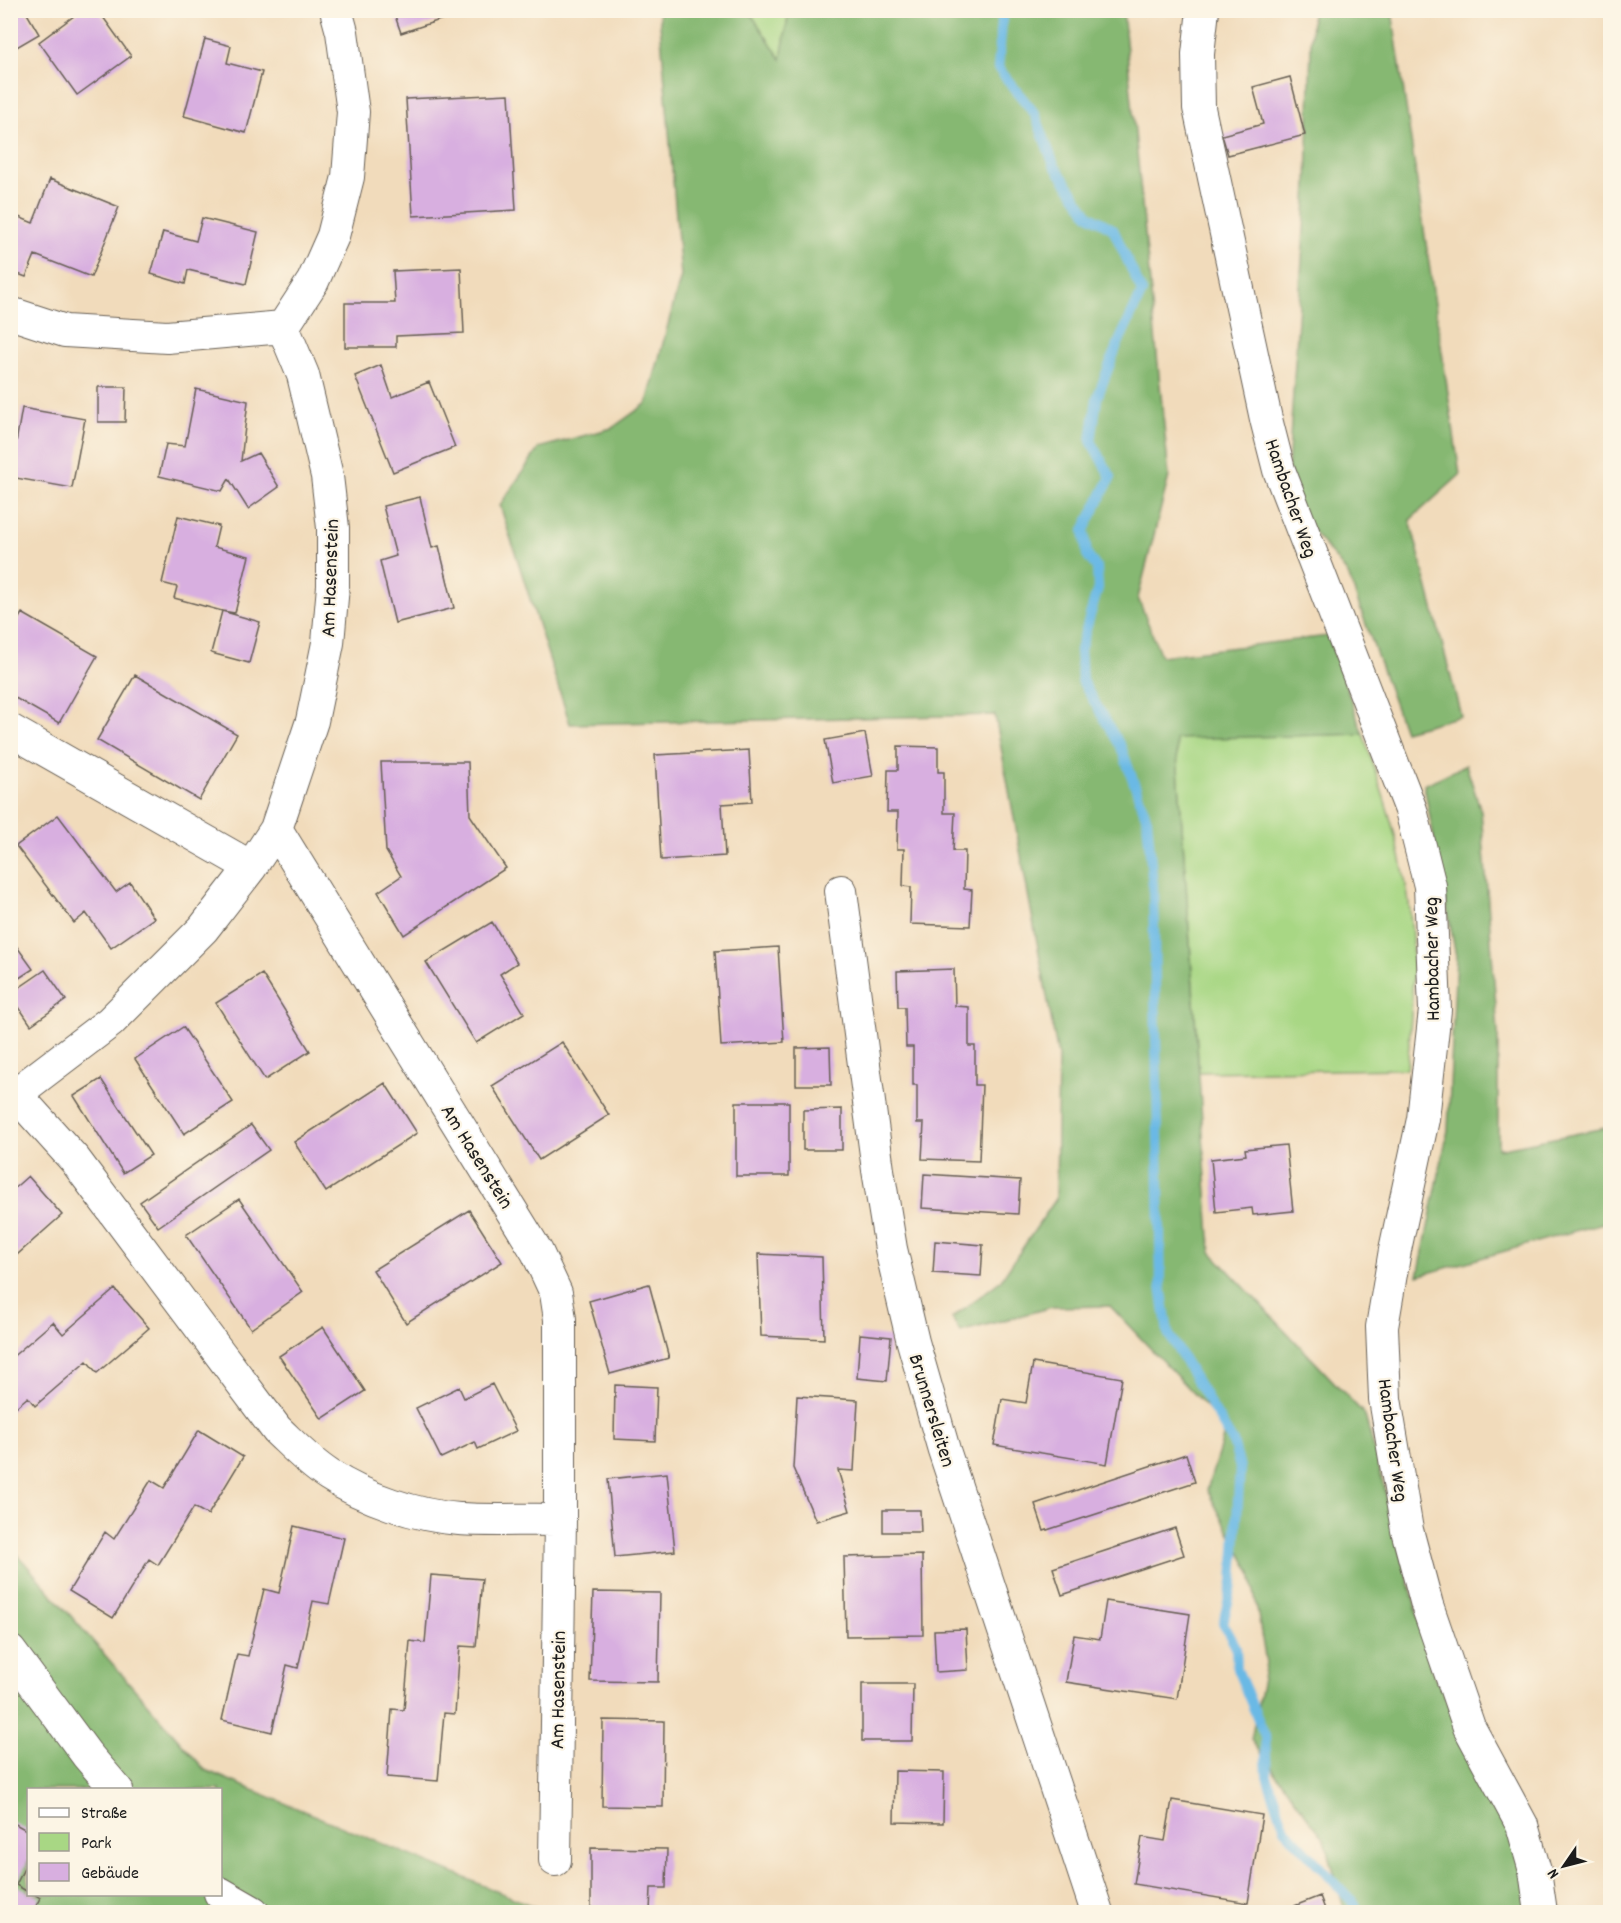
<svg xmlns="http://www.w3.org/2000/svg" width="1621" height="1923" font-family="Dekko,sans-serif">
	<rect width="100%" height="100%" fill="#fcf5e5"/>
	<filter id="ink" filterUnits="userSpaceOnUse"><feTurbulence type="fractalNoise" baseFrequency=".0167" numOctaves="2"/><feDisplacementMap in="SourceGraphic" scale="12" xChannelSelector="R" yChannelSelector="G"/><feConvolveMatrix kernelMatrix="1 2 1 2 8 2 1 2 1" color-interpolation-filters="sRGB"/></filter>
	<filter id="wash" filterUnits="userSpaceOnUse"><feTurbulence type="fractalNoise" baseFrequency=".008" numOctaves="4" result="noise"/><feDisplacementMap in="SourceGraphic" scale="24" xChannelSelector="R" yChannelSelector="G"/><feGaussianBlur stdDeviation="1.35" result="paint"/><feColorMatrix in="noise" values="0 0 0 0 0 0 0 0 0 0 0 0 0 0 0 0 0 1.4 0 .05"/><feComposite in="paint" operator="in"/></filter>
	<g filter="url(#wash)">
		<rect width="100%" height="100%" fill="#f1dbbb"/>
		<path fill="#a8d784" stroke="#627a50" stroke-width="1.5" d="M 749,11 L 789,11 L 781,60 Z
			M 1363,734 C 1380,785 1398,836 1407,890 C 1417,949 1412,1010 1407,1069 L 1199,1072 L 1176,738 Z"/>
		<path fill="#86b872" stroke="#516a47" stroke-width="1.5" fill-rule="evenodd" d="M 659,11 L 749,11 L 781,59 L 789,11 L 1123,11 L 1169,476 L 1138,598 L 1161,656 L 1328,636 L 1363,734 L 1176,739 L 1211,1252 L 1365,1415 L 1432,1669 L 1523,1859 L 1532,1912 L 1345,1912 L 1325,1840 L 1251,1740 L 1266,1663 L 1251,1573 L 1207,1490 L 1226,1428 L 1110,1306 L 1052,1307 L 960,1332 L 952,1318 L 1000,1281 L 1056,1199 L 1058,1056 L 995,715 L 570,724 L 500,505 L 539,448 L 612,428 L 647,403 L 681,276 Z
			M 1312,11 L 1392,11 L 1460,475 L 1410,520 L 1461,716 L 1404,731 L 1348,574 L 1286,498 L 1307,185 Z
			M 1466,765 L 1481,811 L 1498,1032 L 1498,1149 L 1610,1127 L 1610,1221 L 1418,1276 L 1448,1130 L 1456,956 L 1424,785 Z
			M 10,1546 L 205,1770 L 547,1912 L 11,1912 ZM 28,1790 L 220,1790 L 220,1894 L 28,1894 Z"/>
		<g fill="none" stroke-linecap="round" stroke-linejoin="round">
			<path stroke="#6ab9e5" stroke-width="10" d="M 1003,10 L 998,68 L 1035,114 L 1054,165 L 1089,215 L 1113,229 L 1142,292 L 1116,348 L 1097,398 L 1091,441 L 1111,477 L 1084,530 L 1087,555 L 1097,568 L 1098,588 L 1080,650 L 1082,681 L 1121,747 L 1147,819 L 1153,885 L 1161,1286 L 1168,1333 L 1233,1442 L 1240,1468 L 1233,1582 L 1223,1623 L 1236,1647 L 1237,1669 L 1265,1736 L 1267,1776 L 1285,1829 L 1351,1900 L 1358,1912"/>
		</g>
		<g id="blocks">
			<path fill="#d8afe0" d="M 10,10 L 25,10 L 39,34 L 10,51 Z
				M 82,10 L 98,10 L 131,56 L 77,95 L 39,42 Z
				M 393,10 L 467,10 L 467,11 L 401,33 Z
				M 205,39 L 231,46 L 227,63 L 262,72 L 246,133 L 184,116 Z
				M 1290,77 L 1305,135 L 1228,155 L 1222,135 L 1263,124 L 1253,87 Z
				M 509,94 L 516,210 L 413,216 L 406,99 Z
				M 50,179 L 119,207 L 91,277 L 35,255 L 26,277 L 10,271 L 10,225 L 14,215 L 33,223 Z
				M 202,218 L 258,232 L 246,284 L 188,270 L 185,284 L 151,274 L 163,232 L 196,241 Z
				M 461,268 L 464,333 L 396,336 L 396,347 L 345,347 L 345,303 L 395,303 L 393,271 Z
				M 381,365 L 392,397 L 429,382 L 455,447 L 393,472 L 355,376 Z
				M 98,387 L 126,387 L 125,422 L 98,422 Z
				M 196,389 L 248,401 L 241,461 L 258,453 L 279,487 L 248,509 L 229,479 L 222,491 L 159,476 L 166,444 L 185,446 Z
				M 22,408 L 85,419 L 72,488 L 10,477 Z
				M 420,497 L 432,548 L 439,546 L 454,608 L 395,623 L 380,561 L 396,556 L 383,506 Z
				M 178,516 L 219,526 L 214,547 L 249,556 L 235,613 L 222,611 L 174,598 L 177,587 L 162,583 Z
				M 222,611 L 260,622 L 249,663 L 211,653 Z
				M 22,613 L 97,656 L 59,723 L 10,695 L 10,633 Z
				M 135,675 L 237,734 L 199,800 L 97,740 Z
				M 865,733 L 873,776 L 833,783 L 825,740 Z
				M 898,746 L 938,747 L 938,772 L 944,772 L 944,813 L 955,813 L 953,851 L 965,851 L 964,889 L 972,890 L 970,926 L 910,924 L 911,887 L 903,886 L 904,849 L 897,849 L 898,812 L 887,812 L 888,770 L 898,770 Z
				M 749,750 L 752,802 L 722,804 L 725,856 L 661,860 L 655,755 Z
				M 381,762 L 468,762 L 470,815 L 506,868 L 404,935 L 378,892 L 401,876 L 386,851 Z
				M 58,815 L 116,892 L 130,882 L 154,918 L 111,948 L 86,913 L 74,923 L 16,846 Z
				M 492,922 L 517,963 L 500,974 L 524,1013 L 476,1043 L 426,962 Z
				M 10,937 L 33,969 L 10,984 Z
				M 778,947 L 784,1042 L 721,1046 L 715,951 Z
				M 954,969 L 955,1006 L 969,1007 L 969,1046 L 975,1046 L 975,1085 L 982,1085 L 979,1161 L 922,1159 L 924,1123 L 917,1123 L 917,1085 L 913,1085 L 913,1047 L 906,1047 L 905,1007 L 898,1007 L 897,971 Z
				M 45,970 L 66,1000 L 31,1025 L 10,994 Z
				M 262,974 L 310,1051 L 265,1080 L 216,1003 Z
				M 183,1027 L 233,1102 L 184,1134 L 135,1059 Z
				M 562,1042 L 609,1115 L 539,1160 L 492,1086 Z
				M 830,1047 L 831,1085 L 796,1085 L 796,1048 Z
				M 101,1079 L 151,1155 L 123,1173 L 74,1096 Z
				M 385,1083 L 417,1133 L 326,1192 L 294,1142 Z
				M 736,1102 L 789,1102 L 789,1176 L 736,1176 Z
				M 842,1109 L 842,1150 L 803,1150 L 803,1110 Z
				M 251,1125 L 269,1150 L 158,1227 L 140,1202 Z
				M 1286,1145 L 1293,1211 L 1253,1215 L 1252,1208 L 1216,1212 L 1211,1159 L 1246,1155 L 1245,1149 Z
				M 924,1174 L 1020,1180 L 1018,1214 L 922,1208 Z
				M 28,1176 L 62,1215 L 10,1261 L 10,1192 Z
				M 239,1199 L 303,1292 L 251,1329 L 186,1235 Z
				M 469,1210 L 502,1262 L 406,1323 L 373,1270 Z
				M 935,1241 L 983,1245 L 981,1276 L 933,1273 Z
				M 758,1254 L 822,1257 L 824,1339 L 761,1336 Z
				M 649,1284 L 669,1358 L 610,1374 L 589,1301 Z
				M 115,1289 L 149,1328 L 97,1373 L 87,1361 L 35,1406 L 28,1397 L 10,1412 L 10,1359 L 53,1322 L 63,1334 Z
				M 323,1327 L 365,1391 L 322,1419 L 279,1356 Z
				M 860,1334 L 891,1337 L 887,1381 L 857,1378 Z
				M 1033,1363 L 1122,1378 L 1107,1464 L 994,1445 L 1002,1399 L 1026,1403 Z
				M 492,1384 L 516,1431 L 478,1449 L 475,1442 L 441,1458 L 416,1408 L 459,1387 L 464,1398 Z
				M 615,1385 L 657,1387 L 655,1441 L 614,1439 Z
				M 797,1396 L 858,1400 L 854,1471 L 838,1470 L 850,1511 L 816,1521 L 793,1468 Z
				M 199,1430 L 243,1457 L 208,1515 L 194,1507 L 158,1565 L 149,1559 L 113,1618 L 69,1591 L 105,1532 L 114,1539 L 151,1480 L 164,1488 Z
				M 1186,1454 L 1195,1482 L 1044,1531 L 1035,1504 Z
				M 667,1473 L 675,1551 L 615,1557 L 608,1479 Z
				M 883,1510 L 920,1510 L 921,1532 L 883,1532 Z
				M 294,1526 L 344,1538 L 329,1604 L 313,1601 L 298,1668 L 287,1665 L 272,1732 L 222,1720 L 237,1654 L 248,1656 L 264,1589 L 279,1593 Z
				M 1175,1528 L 1184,1555 L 1062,1595 L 1053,1568 Z
				M 922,1555 L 923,1635 L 846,1636 L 844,1557 Z
				M 431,1575 L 482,1579 L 476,1647 L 460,1646 L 455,1714 L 444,1713 L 438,1781 L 387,1777 L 392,1709 L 404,1710 L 410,1641 L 425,1643 Z
				M 593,1592 L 660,1593 L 658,1682 L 590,1681 Z
				M 1106,1601 L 1190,1614 L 1177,1699 L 1066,1682 L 1074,1635 L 1100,1639 Z
				M 966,1629 L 968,1670 L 936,1672 L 934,1630 Z
				M 862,1684 L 913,1684 L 912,1741 L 862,1741 Z
				M 603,1720 L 664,1721 L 663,1807 L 602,1806 Z
				M 895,1771 L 944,1772 L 943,1823 L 894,1822 Z
				M 1172,1800 L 1262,1815 L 1248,1903 L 1134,1884 L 1142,1837 L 1165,1841 Z
				M 10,1821 L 28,1831 L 28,1860 L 16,1885 L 28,1892 L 28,1894 L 34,1894 L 40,1898 L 33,1912 L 10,1912 Z
				M 591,1848 L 667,1849 L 666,1888 L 651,1888 L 650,1912 L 591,1912 Z
				M 1320,1896 L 1326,1912 L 1279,1912 Z"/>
		</g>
	</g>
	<g filter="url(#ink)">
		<use href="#blocks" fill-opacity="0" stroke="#675f54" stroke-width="1.5"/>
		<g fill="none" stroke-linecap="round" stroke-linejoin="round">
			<g stroke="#675f54" stroke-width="34">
				<path id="street" d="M 1203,10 L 1198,54 L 1199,108 L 1266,419 L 1279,470 L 1411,810 L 1430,886 L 1435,1010 L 1423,1119 L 1395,1250 L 1382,1327 L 1385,1399 L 1407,1530 L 1427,1605 L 1469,1727 L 1522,1825 L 1535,1871 L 1541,1912
					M 10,313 L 65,331 L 167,337 L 283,327
					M 283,327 L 313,281 L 333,236 L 348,177 L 353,112 L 342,32 L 336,10
					M 10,730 L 251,867
					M 276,829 L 537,1252 L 556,1293 L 560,1319 L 560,1520 L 555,1860
					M 841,891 L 878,1170 L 891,1249 L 913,1342 L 944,1450 L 1097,1912
					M 10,1088 L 75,1160 L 277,1430 C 294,1446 310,1463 329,1475 C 364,1498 417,1516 459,1519 C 492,1521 526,1519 560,1520
					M 10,1098 L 110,1022 L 203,929 L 251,867 L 276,829 L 312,721 L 328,643 L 333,586 L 333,528 L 327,476 L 303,375 L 283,327
					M 10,1651 L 87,1755 L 117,1790
					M 220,1893 L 253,1912"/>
			</g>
			<use href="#street" stroke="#fff" stroke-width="32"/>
		</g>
	</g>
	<g text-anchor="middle" stroke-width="4.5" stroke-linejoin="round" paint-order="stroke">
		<g font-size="21" fill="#1c1c1c" stroke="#fcf5e5">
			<text transform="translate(1292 498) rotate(71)" y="7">Hambacher Weg</text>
			<text transform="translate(329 578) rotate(-88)" y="7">Am Hasenstein</text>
			<text transform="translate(1431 959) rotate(-91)" y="7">Hambacher Weg</text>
			<text transform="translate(478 1156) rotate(58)" y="7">Am Hasenstein</text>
			<text transform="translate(933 1410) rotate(73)" y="7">Brunnersleiten</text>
			<text transform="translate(1394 1440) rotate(82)" y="7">Hambacher Weg</text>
			<text transform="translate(557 1690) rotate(-89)" y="7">Am Hasenstein</text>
		</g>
	</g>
	<rect width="1621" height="1923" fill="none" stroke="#fcf5e5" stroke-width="36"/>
	<rect x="27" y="1788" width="195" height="108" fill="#fcf5e5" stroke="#a29e95" stroke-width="1.5"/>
	<rect x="39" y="1808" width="30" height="9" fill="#ffffff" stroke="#a29e95" stroke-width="1.5"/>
	<text x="81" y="1818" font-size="18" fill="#1c1c1c">Straße</text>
	<rect x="39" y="1833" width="30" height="18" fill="#a8d784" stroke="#a29e95" stroke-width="1.5"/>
	<text x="81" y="1848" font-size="18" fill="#1c1c1c">Park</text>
	<rect x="39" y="1863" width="30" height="18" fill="#d8afe0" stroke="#a29e95" stroke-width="1.5"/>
	<text x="81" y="1878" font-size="18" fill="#1c1c1c">Gebäude</text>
	<g transform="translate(1564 1866) rotate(235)" stroke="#fcf5e5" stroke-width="4.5" paint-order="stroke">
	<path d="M0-4.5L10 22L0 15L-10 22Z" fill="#1c1c1c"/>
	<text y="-9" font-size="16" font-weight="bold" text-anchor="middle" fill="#1c1c1c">N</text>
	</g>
</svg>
